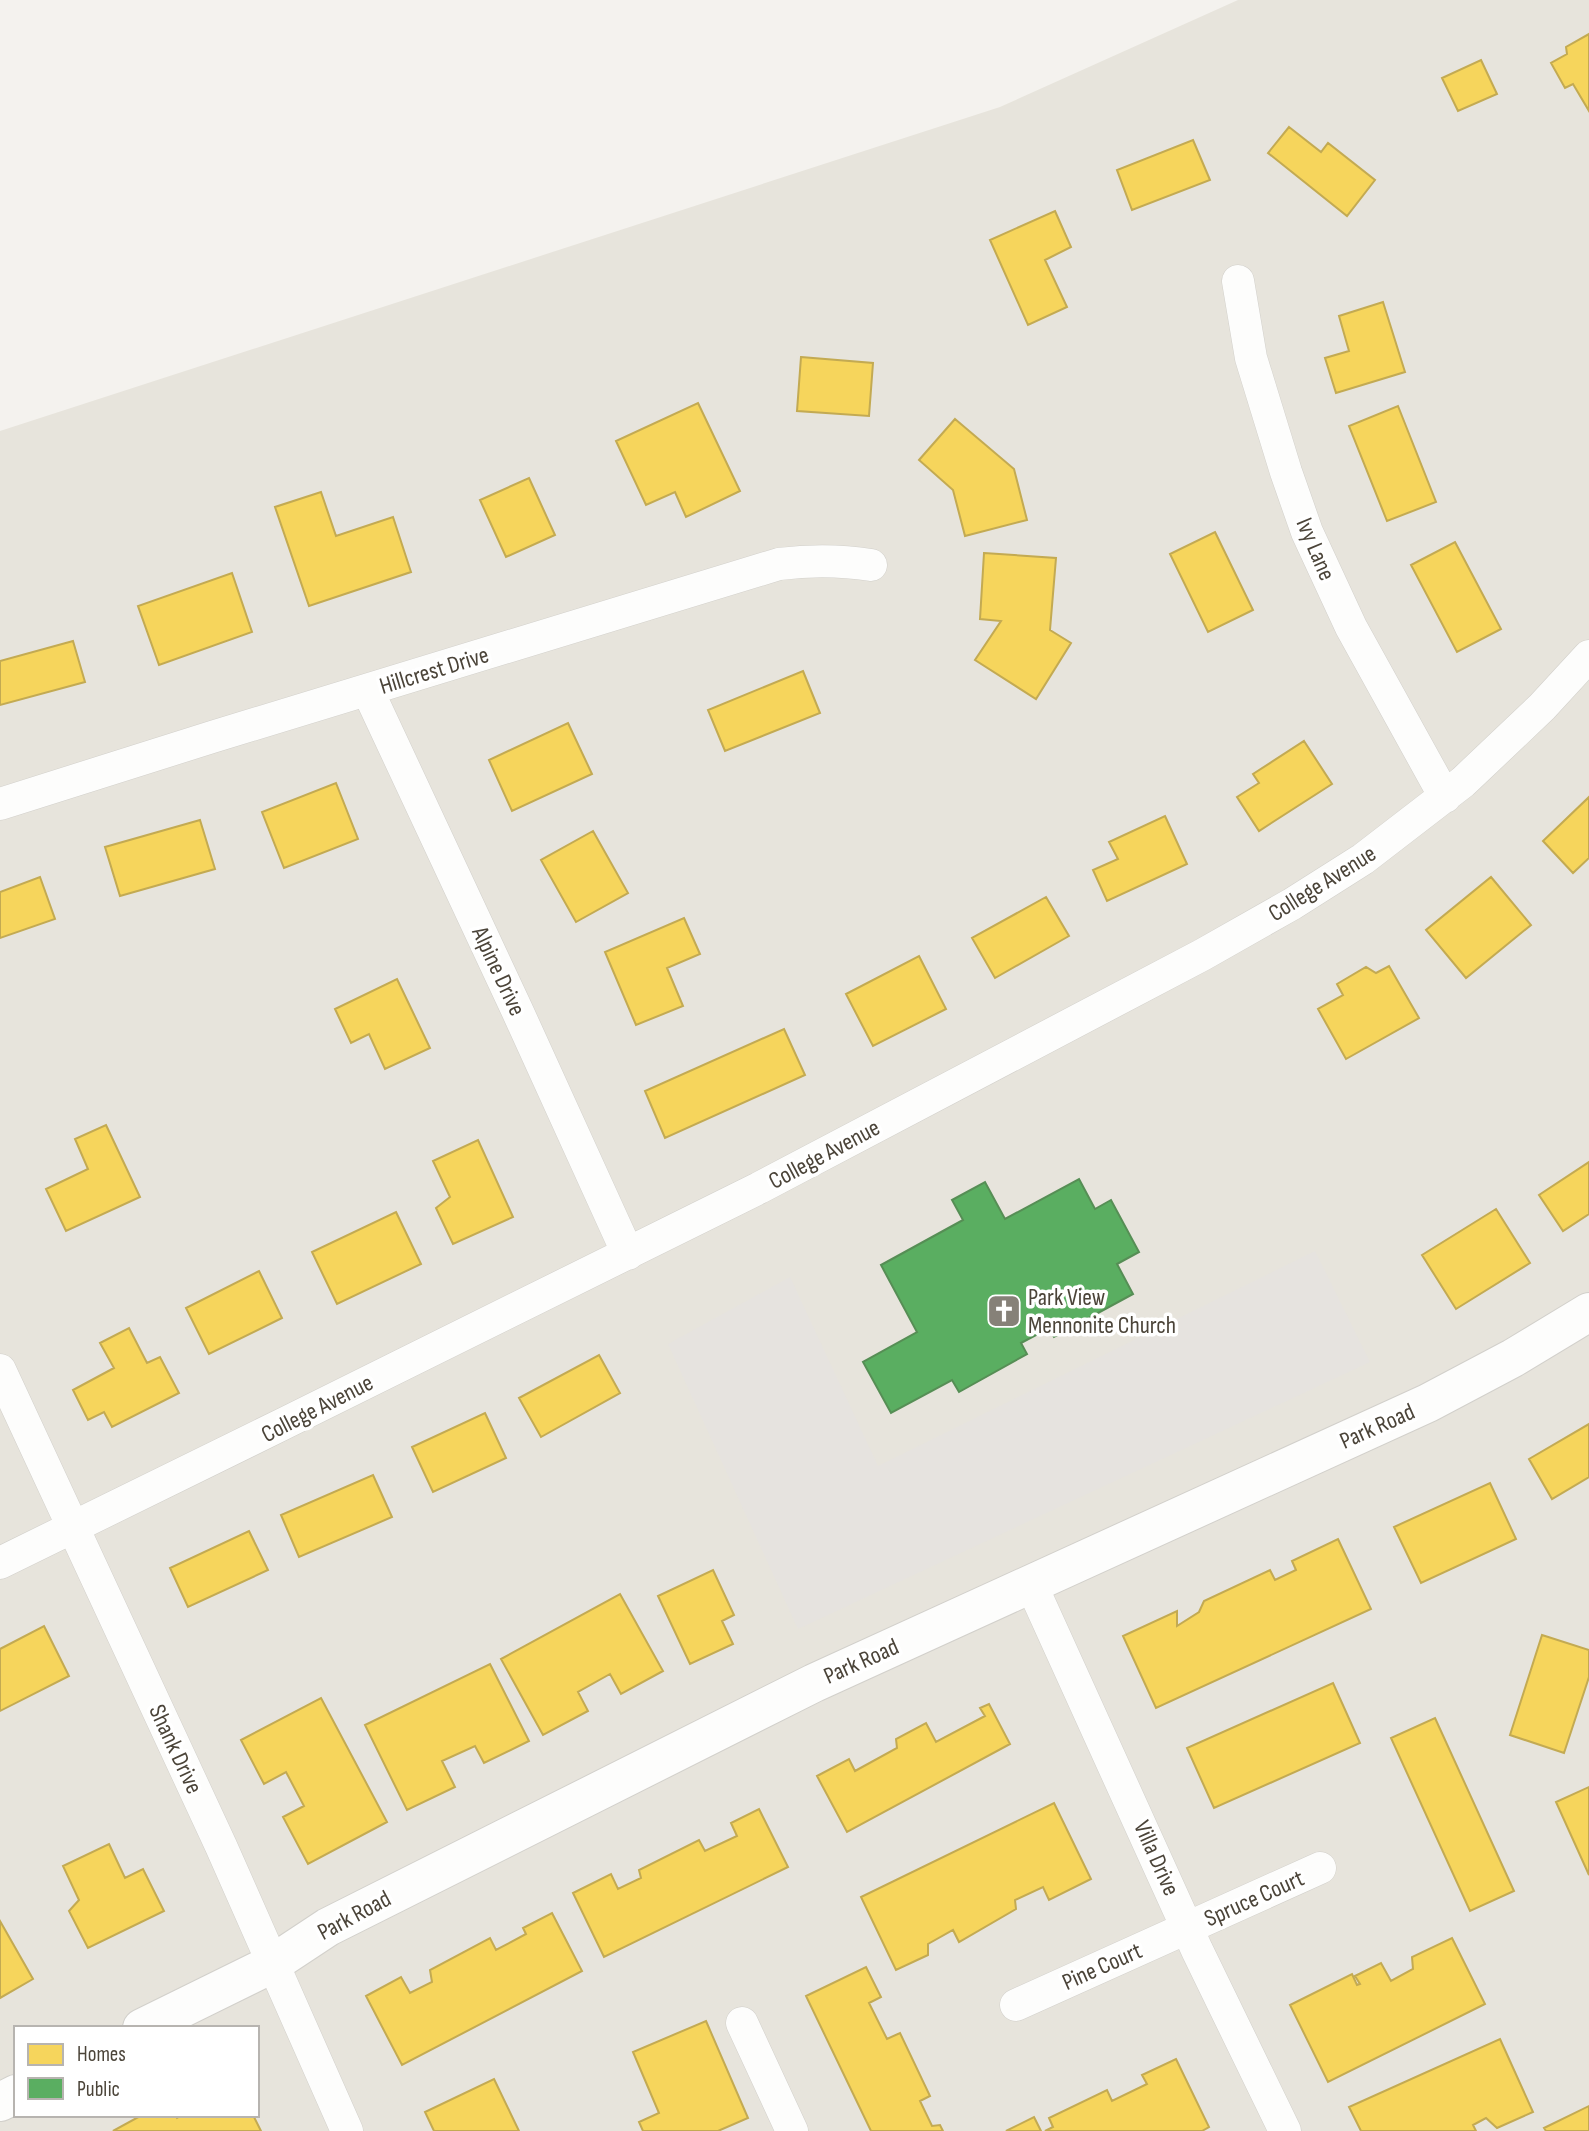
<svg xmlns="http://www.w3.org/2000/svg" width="1589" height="2131" font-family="'Sofia Sans Condensed',sans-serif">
	<rect width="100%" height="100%" fill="#f4f2ee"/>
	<path fill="#e7e4dc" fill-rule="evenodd" d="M 1238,0 L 1589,0 L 1589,2131 L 0,2131 L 0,431 L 1000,107 ZM 16,2028 L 257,2028 L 257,2115 L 16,2115 Z"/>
	<path fill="#e6e3df" d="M 1315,1251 L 1370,1362 L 798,1629 L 668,1344 L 790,1277 L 878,1466 Z"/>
	<path fill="#f6d55c" stroke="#c3aa52" stroke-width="2" d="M 1589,34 L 1589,111 L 1573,84 L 1565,88 L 1551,63 L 1567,54 L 1566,47 Z
		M 1481,60 L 1497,94 L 1458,111 L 1442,78 Z
		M 1289,127 L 1321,152 L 1328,143 L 1375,180 L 1347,216 L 1268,153 Z
		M 1193,140 L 1210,180 L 1132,210 L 1117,170 Z
		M 1055,211 L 1071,247 L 1045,260 L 1067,307 L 1028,325 L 990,240 Z
		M 1383,302 L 1405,372 L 1336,393 L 1325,358 L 1349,351 L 1339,316 Z
		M 801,357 L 873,363 L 869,416 L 797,411 Z
		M 698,403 L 740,491 L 686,517 L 675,492 L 646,505 L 616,441 Z
		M 1398,406 L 1436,502 L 1387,521 L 1349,426 Z
		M 955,419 L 1014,469 L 1027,520 L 965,536 L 953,490 L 919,460 Z
		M 529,478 L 555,535 L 506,557 L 480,500 Z
		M 321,492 L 336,536 L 393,517 L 411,572 L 309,606 L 275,507 Z
		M 1215,532 L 1253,610 L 1208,632 L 1170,554 Z
		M 1455,542 L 1501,629 L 1457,652 L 1411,565 Z
		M 984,553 L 1056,558 L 1050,630 L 1071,643 L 1036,699 L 975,660 L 1001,621 L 980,619 Z
		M 232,573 L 252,632 L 159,665 L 138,606 Z
		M 73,641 L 85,682 L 0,705 L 0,661 Z
		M 803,671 L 820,713 L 725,751 L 708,710 Z
		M 568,723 L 592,774 L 512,811 L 489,760 Z
		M 1304,741 L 1332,784 L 1259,831 L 1237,797 L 1259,783 L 1253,774 Z
		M 336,783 L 358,839 L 284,868 L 262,812 Z
		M 1589,797 L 1589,858 L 1573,873 L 1543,841 Z
		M 1165,816 L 1187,864 L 1107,901 L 1093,870 L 1118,859 L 1109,842 Z
		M 200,820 L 215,869 L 120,896 L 105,847 Z
		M 593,831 L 628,893 L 576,922 L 541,860 Z
		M 40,877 L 55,919 L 0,938 L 0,892 Z
		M 1491,877 L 1531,925 L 1466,978 L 1426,930 Z
		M 1046,897 L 1069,936 L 995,978 L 972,938 Z
		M 684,918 L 700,954 L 667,968 L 683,1006 L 636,1025 L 605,952 Z
		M 919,956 L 946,1009 L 873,1046 L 846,994 Z
		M 1389,966 L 1419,1018 L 1346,1059 L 1318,1009 L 1343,995 L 1337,984 L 1366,967 L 1376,973 Z
		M 397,979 L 430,1048 L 385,1069 L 369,1034 L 351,1043 L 335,1009 Z
		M 784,1029 L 805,1075 L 665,1138 L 645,1091 Z
		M 106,1125 L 140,1197 L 66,1231 L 46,1189 L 88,1169 L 75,1139 Z
		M 478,1140 L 513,1217 L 453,1244 L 436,1208 L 450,1197 L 433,1161 Z
		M 1589,1162 L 1589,1214 L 1563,1231 L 1539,1195 Z
		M 1496,1209 L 1530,1263 L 1456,1309 L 1422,1255 Z
		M 396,1212 L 421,1264 L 337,1304 L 312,1252 Z
		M 259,1271 L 282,1318 L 209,1354 L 186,1308 Z
		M 129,1328 L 147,1363 L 160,1357 L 179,1393 L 112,1427 L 104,1412 L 88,1420 L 73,1390 L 114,1368 L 100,1343 Z
		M 599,1355 L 620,1393 L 541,1437 L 519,1398 Z
		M 485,1413 L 506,1458 L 433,1492 L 412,1447 Z
		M 1589,1424 L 1589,1477 L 1552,1499 L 1529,1459 Z
		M 373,1475 L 392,1517 L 299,1557 L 281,1515 Z
		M 1490,1483 L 1516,1539 L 1421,1583 L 1394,1527 Z
		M 249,1531 L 268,1570 L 188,1607 L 170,1568 Z
		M 1338,1539 L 1371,1609 L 1156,1708 L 1123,1636 L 1177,1611 L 1177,1626 L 1199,1612 L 1204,1601 L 1270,1570 L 1275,1580 L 1296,1570 L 1292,1561 Z
		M 713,1570 L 734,1615 L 722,1621 L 733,1644 L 690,1664 L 658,1596 Z
		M 620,1594 L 663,1671 L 621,1694 L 610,1674 L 578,1692 L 588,1711 L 543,1735 L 501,1659 Z
		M 44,1626 L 69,1676 L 0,1711 L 0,1649 Z
		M 1542,1635 L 1589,1650 L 1589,1677 L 1564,1753 L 1510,1735 Z
		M 490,1664 L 529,1741 L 484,1763 L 475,1746 L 442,1761 L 455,1787 L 407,1810 L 365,1725 Z
		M 1333,1683 L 1360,1743 L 1214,1808 L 1187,1748 Z
		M 321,1698 L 387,1822 L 308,1864 L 283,1817 L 304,1806 L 286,1772 L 264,1784 L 241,1740 Z
		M 989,1704 L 1010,1744 L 847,1832 L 817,1776 L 849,1759 L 855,1771 L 897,1748 L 896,1739 L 926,1723 L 936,1742 L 985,1716 L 980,1708 Z
		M 1435,1718 L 1514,1891 L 1470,1911 L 1391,1738 Z
		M 1589,1787 L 1589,1875 L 1556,1802 Z
		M 1054,1803 L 1091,1879 L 1049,1900 L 1043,1887 L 1015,1900 L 1016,1909 L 959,1942 L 953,1930 L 928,1944 L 928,1955 L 896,1970 L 861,1897 Z
		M 759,1809 L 788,1867 L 604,1957 L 573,1893 L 611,1874 L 618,1889 L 641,1878 L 639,1870 L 699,1840 L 705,1851 L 737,1836 L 731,1823 Z
		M 109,1844 L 125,1878 L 143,1869 L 164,1911 L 88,1948 L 69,1911 L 79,1900 L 63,1866 Z
		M 552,1913 L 582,1971 L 402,2065 L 366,1996 L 401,1977 L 410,1993 L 432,1982 L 430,1970 L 490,1938 L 496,1950 L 526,1934 L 523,1928 Z
		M 0,1921 L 33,1979 L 0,1998 Z
		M 1452,1938 L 1485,2004 L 1328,2082 L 1290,2005 L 1352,1974 L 1357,1985 L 1360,1984 L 1355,1976 L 1381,1963 L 1391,1981 L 1413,1969 L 1412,1957 Z
		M 866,1967 L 881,1997 L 869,2003 L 887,2039 L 900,2033 L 930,2096 L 920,2101 L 932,2126 L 940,2125 L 943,2131 L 871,2131 L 806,1996 Z
		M 706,2021 L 748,2118 L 718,2131 L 643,2131 L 639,2122 L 659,2113 L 633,2052 Z
		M 1500,2039 L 1533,2112 L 1497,2128 L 1486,2118 L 1473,2125 L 1476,2131 L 1361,2131 L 1349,2107 Z
		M 1176,2059 L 1209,2127 L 1202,2131 L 1045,2131 L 1053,2127 L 1049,2118 L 1107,2090 L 1112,2101 L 1147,2084 L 1142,2075 Z
		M 494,2079 L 519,2131 L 434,2131 L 425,2112 Z
		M 1589,2106 L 1589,2131 L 1546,2131 L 1544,2128 Z
		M 142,2115 L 175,2115 L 177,2118 L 182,2115 L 253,2115 L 261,2131 L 113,2131 Z
		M 1034,2117 L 1041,2131 L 1006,2131 Z"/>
	<path fill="#5aae61" stroke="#568e55" stroke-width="2" d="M 1079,1179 L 1095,1209 L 1111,1200 L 1139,1252 L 1117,1264 L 1133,1294 L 1054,1337 L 1049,1328 L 1021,1343 L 1027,1354 L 959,1392 L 952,1380 L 891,1413 L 863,1362 L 917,1332 L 881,1265 L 963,1220 L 952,1200 L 985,1182 L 1005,1219 Z"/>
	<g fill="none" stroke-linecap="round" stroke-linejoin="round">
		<g stroke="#d2d0cb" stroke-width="33">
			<path id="minor" d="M 1238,281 L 1251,358 L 1286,472 L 1307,532 L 1351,627 L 1445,797
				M 368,691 L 517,1010 L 628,1254
				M 0,804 L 212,737 L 779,564 C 811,560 839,560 871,565
				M 0,1370 L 221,1846 L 347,2131
				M 0,1563 L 283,1424 L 759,1188 L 1202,955 L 1292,904 L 1363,859 L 1463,782 L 1542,707 L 1589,656
				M 1031,1584 L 1197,1950 L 1285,2131
				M 1016,2005 L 1320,1868
				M 742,2023 L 792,2131"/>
		</g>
		<g stroke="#d2d0cb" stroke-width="40">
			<path id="tertiary" d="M 142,2028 L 272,1964 L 328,1927 L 814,1683 L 1428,1403 L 1513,1358 L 1589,1312
				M 0,2102 L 16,2094"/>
		</g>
		<use href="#minor" stroke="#fdfdfc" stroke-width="32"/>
		<use href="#tertiary" stroke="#fdfdfc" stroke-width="38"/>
	</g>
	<defs>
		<g id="church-square" transform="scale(1.75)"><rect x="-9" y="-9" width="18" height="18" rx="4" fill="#868178" stroke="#fff"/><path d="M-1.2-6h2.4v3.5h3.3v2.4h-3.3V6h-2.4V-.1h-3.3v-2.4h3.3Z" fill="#fff"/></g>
	</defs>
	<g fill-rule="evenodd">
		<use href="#church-square" x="1004" y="1311"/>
	</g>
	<g text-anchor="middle" stroke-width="7" stroke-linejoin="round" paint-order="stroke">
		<g font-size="24" fill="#4b4439" stroke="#fff">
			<text transform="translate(1316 549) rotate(67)" y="8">Ivy Lane</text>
			<text transform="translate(434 670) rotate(-17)" y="8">Hillcrest Drive</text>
			<text transform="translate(1322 883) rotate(-32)" y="8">College Avenue</text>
			<text transform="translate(499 971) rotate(65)" y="8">Alpine Drive</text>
			<text transform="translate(824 1154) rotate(-28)" y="8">College Avenue</text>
			<text transform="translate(317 1408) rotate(-27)" y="8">College Avenue</text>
			<text transform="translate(1377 1426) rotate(-24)" y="8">Park Road</text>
			<text transform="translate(861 1661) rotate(-24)" y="8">Park Road</text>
			<text transform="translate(176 1749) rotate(65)" y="8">Shank Drive</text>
			<text transform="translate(1157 1858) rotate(66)" y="8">Villa Drive</text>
			<text transform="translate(1254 1898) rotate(-24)" y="8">Spruce Court</text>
			<text transform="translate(354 1915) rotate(-28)" y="8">Park Road</text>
			<text transform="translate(1102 1966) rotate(-24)" y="8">Pine Court</text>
		</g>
		<g font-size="24" fill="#4b4439" stroke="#fff" text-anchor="start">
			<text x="1028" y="1305">Park View<tspan x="1028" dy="28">Mennonite Church</tspan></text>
		</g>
	</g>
	<rect x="14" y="2026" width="245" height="91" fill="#ffffff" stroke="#b7b4b0" stroke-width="2"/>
	<rect x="28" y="2044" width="35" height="21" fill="#f6d55c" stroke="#b7b4b0" stroke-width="2"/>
	<text x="77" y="2061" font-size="21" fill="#4b4439">Homes</text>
	<rect x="28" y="2078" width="35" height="21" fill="#5aae61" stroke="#b7b4b0" stroke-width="2"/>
	<text x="77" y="2096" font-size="21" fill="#4b4439">Public</text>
</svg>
